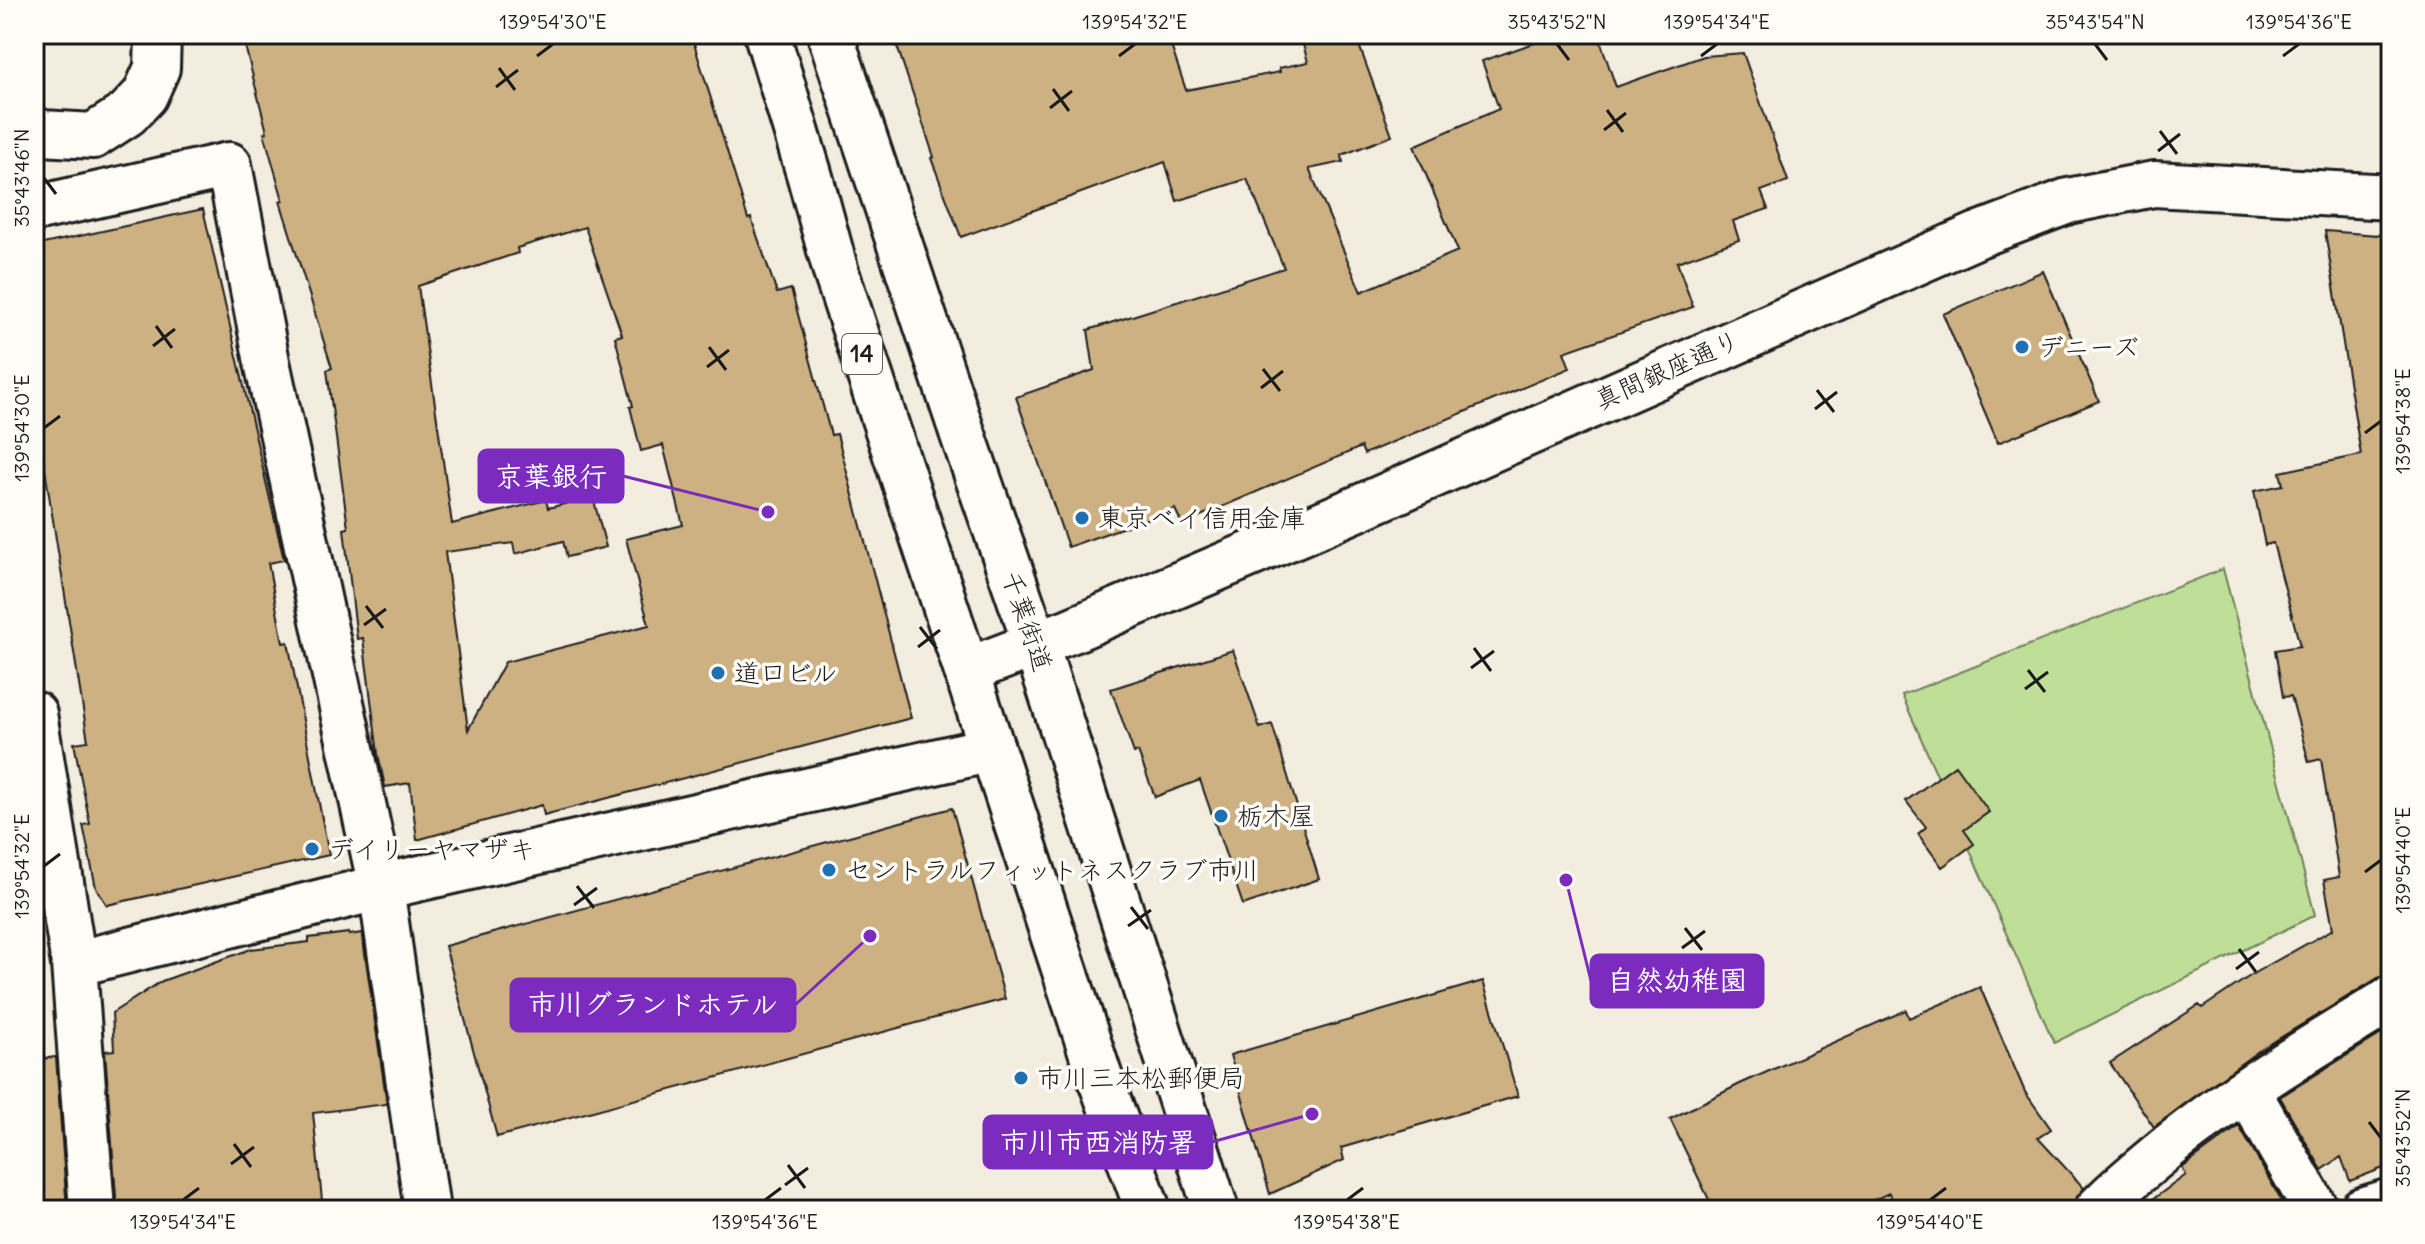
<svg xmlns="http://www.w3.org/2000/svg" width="2425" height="1244" font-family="Delius,'Klee One',sans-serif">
	<rect width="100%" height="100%" fill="#f3ede0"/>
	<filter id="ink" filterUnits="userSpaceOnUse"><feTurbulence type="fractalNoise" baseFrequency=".0125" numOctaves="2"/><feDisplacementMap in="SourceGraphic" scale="16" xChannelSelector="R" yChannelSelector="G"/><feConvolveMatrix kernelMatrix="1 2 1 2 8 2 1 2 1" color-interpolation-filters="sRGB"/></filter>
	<g filter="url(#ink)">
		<path fill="#bfdf98" stroke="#6e7e5a" stroke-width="2" d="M 2223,569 L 2315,915 L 2054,1043 L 1902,695 Z"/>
		<path fill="#cdb183" stroke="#1c1c1c" stroke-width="2" fill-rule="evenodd" d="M 242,34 L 691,34 L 748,219 L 751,218 L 777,293 L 791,289 L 831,435 L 837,434 L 911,718 L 544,815 L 542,805 L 417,840 L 410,783 L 385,787 L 378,754 L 363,638 L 357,639 L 344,529 L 348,528 L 327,370 L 332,368 L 280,201 L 283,200 L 264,133 L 267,132 ZM 585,227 L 622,335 L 615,337 L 633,406 L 630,407 L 641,451 L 663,445 L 683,525 L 626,539 L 649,625 L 505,662 L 468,730 L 445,552 L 513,543 L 515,554 L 563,541 L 567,557 L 606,547 L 593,497 L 548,508 L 546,500 L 452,524 L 418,286 L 518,253 L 517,248 Z
			M 893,34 L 1167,34 L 1186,90 L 1280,72 L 1279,68 L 1308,62 L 1300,34 L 1355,34 L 1392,136 L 1342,155 L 1343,162 L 1309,169 L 1361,292 L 1458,251 L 1414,146 L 1499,109 L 1482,61 L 1560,34 L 1598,34 L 1616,87 L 1704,56 L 1743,53 L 1788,181 L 1761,191 L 1768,209 L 1733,221 L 1739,240 L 1677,262 L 1693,307 L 1564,352 L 1570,368 L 1364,454 L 1361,447 L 1182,524 L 1175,509 L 1068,547 L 1016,397 L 1094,370 L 1088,330 L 1284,268 L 1247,179 L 1177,201 L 1165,162 L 961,237 L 931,158 L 934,157 Z
			M 203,209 L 284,560 L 268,563 L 283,643 L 288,642 L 329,855 L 107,905 L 96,888 L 83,825 L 90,824 L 74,743 L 88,741 L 34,400 L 34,246 Z
			M 2325,231 L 2391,236 L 2391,512 L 2382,512 L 2391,548 L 2391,974 L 2378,978 L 2257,1052 L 2154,1127 L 2110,1063 L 2199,1005 L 2202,1008 L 2256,972 L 2333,929 L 2324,880 L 2339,877 L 2321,759 L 2309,762 L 2291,696 L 2283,697 L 2275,650 L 2300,646 L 2273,543 L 2265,545 L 2254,491 L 2283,485 L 2280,472 L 2361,455 Z
			M 2043,271 L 2099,401 L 1998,443 L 1943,314 Z
			M 1233,650 L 1260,728 L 1272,724 L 1319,879 L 1243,905 L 1200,780 L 1155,797 L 1138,752 L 1134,753 L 1111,689 Z
			M 1955,765 L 1989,812 L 1964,830 L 1974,844 L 1942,867 L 1918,834 L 1926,827 L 1906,801 Z
			M 952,808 L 1005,999 L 497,1137 L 445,946 Z
			M 349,933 L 349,935 L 362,933 L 387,1104 L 313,1113 L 323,1210 L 117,1210 L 105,1051 L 114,1050 L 112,1013 L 162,981 L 251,949 L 309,942 L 309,938 Z
			M 1483,981 L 1518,1096 L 1341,1148 L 1344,1160 L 1270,1194 L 1230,1055 Z
			M 1980,987 L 2025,1092 L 2051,1129 L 2038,1138 L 2084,1188 L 2073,1204 L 2073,1210 L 1898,1210 L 1889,1193 L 1852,1210 L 1714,1210 L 1670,1119 L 1740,1084 L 1906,1010 L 1909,1018 Z
			M 2391,1028 L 2391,1165 L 2350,1181 L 2341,1157 L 2322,1170 L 2280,1097 Z
			M 56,1057 L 67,1210 L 34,1210 L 34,1060 Z
			M 2239,1126 L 2281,1200 L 2267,1210 L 2138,1210 L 2186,1175 L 2182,1168 Z"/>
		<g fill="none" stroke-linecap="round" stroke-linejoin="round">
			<g stroke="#1c1c1c" stroke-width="50">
				<path id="street" d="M 34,209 L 229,165 L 267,362 L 381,887 L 427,1210
					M 34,714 L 74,964 L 92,1210
					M 74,964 L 381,887 L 992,749
					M 2247,1090 L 2316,1210
					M 2097,1210 C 2115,1190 2136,1174 2156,1157 C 2229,1096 2311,1048 2391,999
					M 2362,1210 L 2391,1201"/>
			</g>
			<g stroke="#1c1c1c" stroke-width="50">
				<path id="secondary" d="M 34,129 L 42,133 L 93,136 L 127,114 L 145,95 L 157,68 L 158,34
					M 968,670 L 1070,631 L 1354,510 L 1978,235 L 2068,201 L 2154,184 L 2391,197"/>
			</g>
			<g stroke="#1c1c1c" stroke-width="50">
				<path id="highway" d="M 767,34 L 810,177 L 836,272 L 1099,1075 L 1148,1210
					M 830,34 L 962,432 L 1036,645 L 1216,1210"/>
			</g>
			<use href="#street" stroke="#fdfcf7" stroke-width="44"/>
			<use href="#secondary" stroke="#fdfcf7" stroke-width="44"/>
			<use href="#highway" stroke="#fdfcf7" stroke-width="44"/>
		</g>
	</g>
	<path fill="none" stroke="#1c1c1c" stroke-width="3" d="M 1557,44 L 1569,60M 2095,44 L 2107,60M 537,56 L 553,44M 1119,56 L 1135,44M 1701,56 L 1717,44M 2283,56 L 2299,44M 499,68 L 515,90M 496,87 L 518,70M 1053,89 L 1069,111M 1050,108 L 1072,91M 1607,110 L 1623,132M 1604,130 L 1626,113M 2160,131 L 2177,154M 2158,151 L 2180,134M 44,178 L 56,194M 156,326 L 172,348M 153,346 L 175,329M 709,347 L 726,370M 707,367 L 729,350M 1263,369 L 1280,391M 1261,388 L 1283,371M 1817,390 L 1834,412M 1815,409 L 1837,392M 44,428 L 60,416M 2365,433 L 2381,421M 366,606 L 383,628M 364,625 L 386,609M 920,627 L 937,649M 918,647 L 940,630M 1474,648 L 1491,671M 1471,668 L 1494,651M 2028,670 L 2045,692M 2025,689 L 2048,672M 44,866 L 60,854M 2365,872 L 2381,860M 577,886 L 594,908M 574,905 L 597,888M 1131,907 L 1148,929M 1128,926 L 1151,910M 1685,928 L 1702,950M 1682,948 L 1705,931M 2239,949 L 2256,972M 2236,969 L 2259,952M 2369,1122 L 2381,1138M 234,1144 L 251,1167M 231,1164 L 254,1147M 788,1165 L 805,1188M 785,1185 L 808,1168M 183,1200 L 199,1188M 765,1200 L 781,1188M 1347,1200 L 1363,1188M 1930,1200 L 1946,1188"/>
	<g fill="#1f6fb2" stroke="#fdfcf7" stroke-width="3">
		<circle cx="2022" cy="347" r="8"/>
		<circle cx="1082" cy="518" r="8"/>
		<circle cx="718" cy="673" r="8"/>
		<circle cx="1221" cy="816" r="8"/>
		<circle cx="312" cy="849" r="8"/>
		<circle cx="829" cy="870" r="8"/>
		<circle cx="1021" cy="1078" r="8"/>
	</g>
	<g text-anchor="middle" stroke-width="7" stroke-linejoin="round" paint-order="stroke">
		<rect fill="#fdfcf7" stroke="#605f5e" stroke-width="2" x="842" y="334" width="40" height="40" rx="6"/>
		<g font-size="24" font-weight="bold" fill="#1c1c1c">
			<text x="862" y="362">14</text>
		</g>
		<g font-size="26" fill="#1c1c1c" stroke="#fdfcf7" text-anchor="start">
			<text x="2038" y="356">デニーズ</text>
			<text x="1098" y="527">東京ベイ信用金庫</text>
			<text x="734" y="682">道口ビル</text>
			<text x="1237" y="825">栃木屋</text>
			<text x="328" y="858">デイリーヤマザキ</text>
			<text x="845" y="879">セントラルフィットネスクラブ市川</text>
			<text x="1037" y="1087">市川三本松郵便局</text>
		</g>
		<g font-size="26" fill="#1c1c1c" stroke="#fdfcf7">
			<text transform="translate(1667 370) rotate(-24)" y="9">真間銀座通り</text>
			<text transform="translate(1027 621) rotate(71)" y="9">千葉街道</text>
		</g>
	</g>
	<path fill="none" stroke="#7b2cbf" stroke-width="3" d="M768 512L623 476M1566 880L1591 981M870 936L795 1005M1312 1114L1212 1142"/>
	<g fill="#7b2cbf" stroke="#fdfcf7" stroke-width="3">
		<circle cx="768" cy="512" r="8"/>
		<circle cx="1566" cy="880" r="8"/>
		<circle cx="870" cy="936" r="8"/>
		<circle cx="1312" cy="1114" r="8"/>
	</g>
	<g fill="#7b2cbf" stroke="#7b2cbf" stroke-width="3">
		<rect x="479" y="450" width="144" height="52" rx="8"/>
		<rect x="1591" y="955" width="172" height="52" rx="8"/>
		<rect x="511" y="979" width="284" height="52" rx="8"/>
		<rect x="984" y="1116" width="228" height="52" rx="8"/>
	</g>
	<g font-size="28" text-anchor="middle" font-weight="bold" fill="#fff">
		<text x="551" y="486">京葉銀行</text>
		<text x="1677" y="990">自然幼稚園</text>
		<text x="653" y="1014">市川グランドホテル</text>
		<text x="1098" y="1152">市川市西消防署</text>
	</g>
	<rect width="2425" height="1244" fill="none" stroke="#fdfcf7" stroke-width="88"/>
	<rect x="44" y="44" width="2337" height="1156" fill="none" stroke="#1c1c1c" stroke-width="3"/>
	<g font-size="20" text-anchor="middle" fill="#1c1c1c">
		<text x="553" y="29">139°54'30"E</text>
		<text x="1135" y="29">139°54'32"E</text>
		<text x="1557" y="29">35°43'52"N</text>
		<text x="1717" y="29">139°54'34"E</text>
		<text x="2095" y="29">35°43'54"N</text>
		<text x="2299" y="29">139°54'36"E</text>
		<text transform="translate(22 178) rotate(-90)" y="7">35°43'46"N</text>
		<text transform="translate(2403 421) rotate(-90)" y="7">139°54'38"E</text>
		<text transform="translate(22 428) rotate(-90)" y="7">139°54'30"E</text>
		<text transform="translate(2403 860) rotate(-90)" y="7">139°54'40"E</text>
		<text transform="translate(22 866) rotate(-90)" y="7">139°54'32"E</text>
		<text transform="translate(2403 1138) rotate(-90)" y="7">35°43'52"N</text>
		<text x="183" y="1229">139°54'34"E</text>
		<text x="765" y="1229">139°54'36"E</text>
		<text x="1347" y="1229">139°54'38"E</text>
		<text x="1930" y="1229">139°54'40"E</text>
	</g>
</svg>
